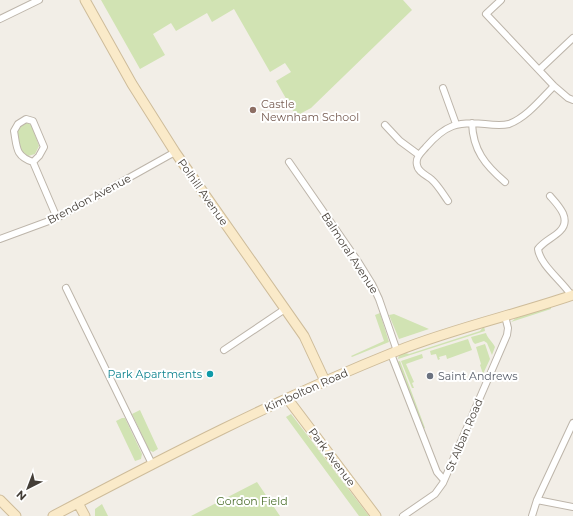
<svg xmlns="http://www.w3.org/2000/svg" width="573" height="516" font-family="Montserrat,sans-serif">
	<rect width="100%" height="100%" fill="#f2eee7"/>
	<path fill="#d1e3b3" d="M 101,0 L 403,0 L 412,10 L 311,108 L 296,116 L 276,81 L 291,72 L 285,63 L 270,72 L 234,9 L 212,22 L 207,13 L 176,31 L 171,23 L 153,34 L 165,55 L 140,69 Z
		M 28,122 L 32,126 L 39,146 L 35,154 L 28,156 L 21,153 L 17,130 L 22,124 Z
		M 551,307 L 551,309 L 511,322 L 516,318 Z
		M 380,313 L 389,342 L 352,357 L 351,356 L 384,341 L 375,315 Z
		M 394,314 L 429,329 L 399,339 L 389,315 Z
		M 484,326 L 485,331 L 398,359 C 399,353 403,352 409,354 L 480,331 Z
		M 486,333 C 487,338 493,342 495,347 L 492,355 L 487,343 L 484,341 L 475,344 L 473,342 L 471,337 Z
		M 468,339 L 472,350 L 447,359 L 446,355 L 439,357 L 440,359 L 438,360 L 436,354 L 431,355 L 430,351 Z
		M 485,344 L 490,359 L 483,374 L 480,365 L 481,364 L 476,347 Z
		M 422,354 L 423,358 L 406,364 L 414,382 L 412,383 L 414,388 L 412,388 L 401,361 Z
		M 400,361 L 425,428 L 423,429 L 397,362 Z
		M 140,410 L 158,449 L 153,452 L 149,450 L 132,414 Z
		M 291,414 L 369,516 L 359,516 L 286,417 Z
		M 122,418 L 125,418 L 142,454 L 141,459 L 135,461 L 116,421 Z
		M 257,482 L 280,516 L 191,516 Z
		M 102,504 L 108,516 L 95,516 L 95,509 Z"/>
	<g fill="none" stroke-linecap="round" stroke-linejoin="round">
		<g stroke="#bdb5aa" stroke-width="8">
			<path id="street" d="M 501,0 L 486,14 L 554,86 L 568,98 L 573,100
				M 0,19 L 39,0
				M 539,70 L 573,38
				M 443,88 L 456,124
				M 472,123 C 473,150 485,165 505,182
				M 385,125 L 400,141 L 419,155
				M 33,162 L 39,156 L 44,147 L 33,121 L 26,119 L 18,124 L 14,131 C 17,147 15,156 33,162 L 57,218
				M 289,162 L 359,263 L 372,284 L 379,299 L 397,351
				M 550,196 C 558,205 572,219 560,231 C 553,238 544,241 538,249 C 540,265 562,281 571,295
				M 448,201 C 443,194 438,185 431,179 C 426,175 418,172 417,165 C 415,157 422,152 426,147 C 445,125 458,121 485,124 C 493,125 501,126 509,124 C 527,117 541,99 554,86
				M 0,239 L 57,218 L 175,152
				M 66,288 L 152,464
				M 224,350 L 285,309
				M 391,354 L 437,472 L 444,480
				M 537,500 L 573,507
				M 403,516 L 435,494 L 443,483 L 507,335 L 508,328 L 505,316
				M 532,516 L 537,500 L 573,423"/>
		</g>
		<g stroke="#cebc9a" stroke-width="11">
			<path id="secondary" d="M 85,0 L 132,84 L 175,152 L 304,336 L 325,381
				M 287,398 L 376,516
				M 0,500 L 16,516
				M 78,503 L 85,516
				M 53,516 C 165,457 279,398 397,351 C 454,328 515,315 573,295"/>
		</g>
		<use href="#street" stroke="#fff" stroke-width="6"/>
		<use href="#secondary" stroke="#faeac9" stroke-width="9"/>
	</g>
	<circle fill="#8d6e63" stroke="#fff" stroke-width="1.5" cx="253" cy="110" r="4"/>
	<circle fill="#0f9aa8" stroke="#fff" stroke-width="1.5" cx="210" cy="374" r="4"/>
	<circle fill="#6b7280" stroke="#fff" stroke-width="1.5" cx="430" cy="376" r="4"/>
	<g text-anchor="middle" stroke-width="4" stroke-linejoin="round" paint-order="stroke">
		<g font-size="11" fill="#785e54" stroke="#fff" text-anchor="start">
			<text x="261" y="108">Castle<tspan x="261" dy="13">Newnham School</tspan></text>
		</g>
		<g font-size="11" fill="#443e37" stroke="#fff">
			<text transform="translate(203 192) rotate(55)" y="4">Polhill Avenue</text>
			<text transform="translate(89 199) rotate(-28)" y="4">Brendon Avenue</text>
			<text transform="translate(350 253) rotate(57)" y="4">Balmoral Avenue</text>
			<text transform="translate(306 390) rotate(-24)" y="4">Kimbolton Road</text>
			<text transform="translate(464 435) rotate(-67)" y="4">St Alban Road</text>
			<text transform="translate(332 457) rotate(53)" y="4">Park Avenue</text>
		</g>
		<g font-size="11" fill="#0d838f" stroke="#fff" text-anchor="end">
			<text x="202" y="378">Park Apartments</text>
		</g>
		<g font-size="11" fill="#5b616d" stroke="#fff" text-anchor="start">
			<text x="438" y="380">Saint Andrews</text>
		</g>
		<g font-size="11" fill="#4e712f" stroke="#fff">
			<text x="252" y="505">Gordon Field</text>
		</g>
	</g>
	<g transform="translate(28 488) rotate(222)" stroke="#ffffff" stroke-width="3" paint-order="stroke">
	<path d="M0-3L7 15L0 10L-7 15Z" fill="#443e37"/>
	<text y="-6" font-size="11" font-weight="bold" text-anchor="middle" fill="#443e37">N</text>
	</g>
</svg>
